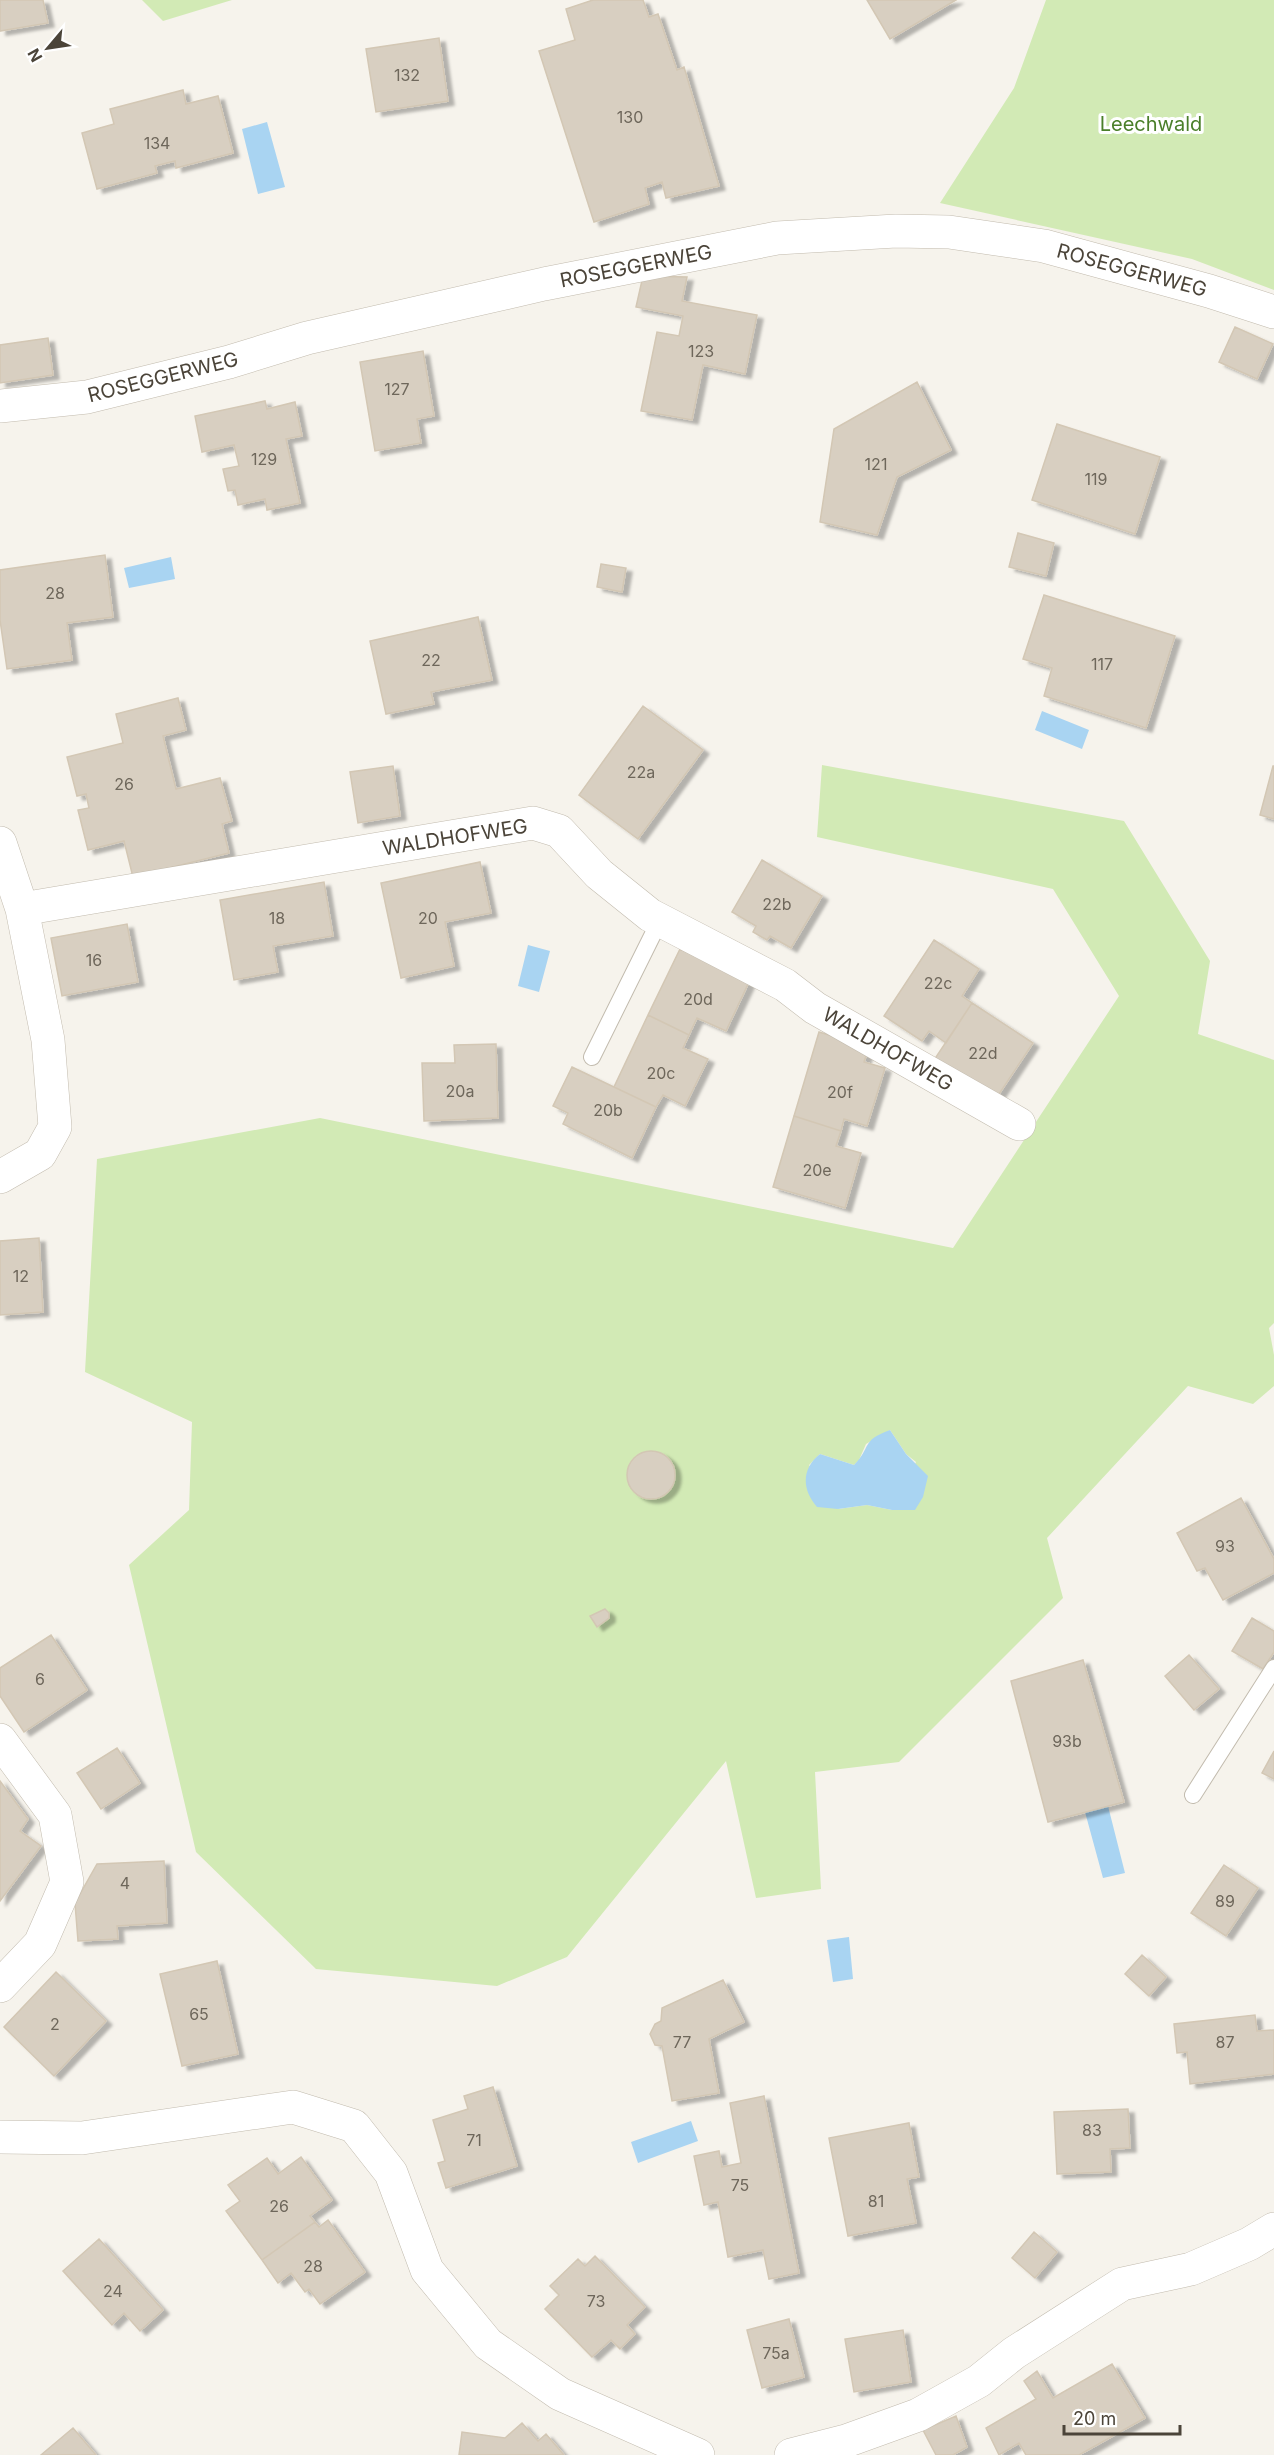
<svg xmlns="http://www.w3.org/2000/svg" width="1274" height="2455" font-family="Inter,sans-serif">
	<defs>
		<filter id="shadow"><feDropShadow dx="6" dy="4" stdDeviation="1.5" flood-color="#0004"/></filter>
	</defs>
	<rect width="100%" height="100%" fill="#f6f3ec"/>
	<path fill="#d2eab5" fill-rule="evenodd" d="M 142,0 L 232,0 L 163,21 Z
		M 1046,0 L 1274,0 L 1274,290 L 1192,259 L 940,203 L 1014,88 Z
		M 822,765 L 1124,821 L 1210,961 L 1198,1034 L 1274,1060 L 1274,1323 L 1269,1328 L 1274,1355 L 1274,1386 L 1253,1404 L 1188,1386 L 1047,1538 L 1063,1598 L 899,1762 L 815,1772 L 821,1889 L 756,1898 L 726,1761 L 567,1957 L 497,1986 L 316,1969 L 196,1852 L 129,1565 L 189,1510 L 192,1422 L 85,1372 L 97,1159 L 320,1118 L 953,1248 L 1119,996 L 1053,889 L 817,837 ZM 890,1430 L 906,1454 L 916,1462 L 892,1510 L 867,1505 L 838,1509 L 809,1465 L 820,1454 L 854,1465 L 859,1460 L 866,1444 Z"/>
	<path fill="#a9d4f2" d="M 267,122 L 285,187 L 258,194 L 242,129 Z
		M 171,557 L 175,579 L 129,588 L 124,568 Z
		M 1042,711 L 1089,730 L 1082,749 L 1035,730 Z
		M 528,945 L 550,951 L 539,992 L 518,986 Z
		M 890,1430 L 906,1454 L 928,1476 L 923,1497 L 915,1510 L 892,1510 L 867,1505 L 838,1509 L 817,1507 C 802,1490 801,1469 820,1454 L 854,1465 C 872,1447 860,1441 890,1430 Z
		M 1108,1806 L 1125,1873 L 1103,1878 L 1085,1812 Z
		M 849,1937 L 853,1979 L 833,1982 L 827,1940 Z
		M 691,2121 L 698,2141 L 638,2163 L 631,2142 Z"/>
	<path fill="#d8cfc1" stroke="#d3c7b4" stroke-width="1.5" filter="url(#shadow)" d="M 0,0 L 43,0 L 48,23 L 0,31 Z
		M 593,0 L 643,0 L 649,17 L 658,14 L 677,70 L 684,67 L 719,186 L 666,198 L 662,182 L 645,188 L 649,204 L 594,222 L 539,51 L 575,40 L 566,9 Z
		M 867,0 L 956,0 L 890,39 Z
		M 439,38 L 448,101 L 376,112 L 366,49 Z
		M 183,90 L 186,104 L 218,96 L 233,153 L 176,168 L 175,161 L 155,166 L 157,173 L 97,189 L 82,133 L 114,124 L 110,109 Z
		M 643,276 L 687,277 L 682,301 L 757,315 L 745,374 L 703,365 L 692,420 L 641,411 L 657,332 L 679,336 L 683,316 L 636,307 Z
		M 1235,327 L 1273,344 L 1257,379 L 1219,362 Z
		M 48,338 L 53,375 L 0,383 L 0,345 Z
		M 423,351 L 434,416 L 417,419 L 421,443 L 375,451 L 360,362 Z
		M 917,382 L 951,450 L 897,477 L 877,535 L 820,522 L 834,429 Z
		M 265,401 L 267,409 L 295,402 L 302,436 L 286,439 L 300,503 L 267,510 L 265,499 L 238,505 L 235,490 L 228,491 L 223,469 L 239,466 L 234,445 L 202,452 L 195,416 Z
		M 1057,424 L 1160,457 L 1135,534 L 1032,500 Z
		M 1018,533 L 1054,543 L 1046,576 L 1009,567 Z
		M 105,555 L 113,617 L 67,623 L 72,660 L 7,669 L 0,620 L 0,570 Z
		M 601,564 L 626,568 L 622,592 L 597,587 Z
		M 1044,595 L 1175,636 L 1146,728 L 1044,696 L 1052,668 L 1023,659 Z
		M 478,617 L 492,680 L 431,692 L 434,704 L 386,714 L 370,641 Z
		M 178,698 L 186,730 L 163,736 L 176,789 L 220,778 L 232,821 L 222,824 L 229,853 L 133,877 L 124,841 L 88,850 L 78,810 L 89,808 L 86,794 L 77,796 L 67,757 L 123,743 L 116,714 Z
		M 643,706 L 703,750 L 638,839 L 579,795 Z
		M 393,766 L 400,816 L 358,823 L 350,772 Z
		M 1273,766 L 1274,766 L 1274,819 L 1260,815 Z
		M 762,860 L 822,896 L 791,948 L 770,936 L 767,940 L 753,932 L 756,926 L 732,912 Z
		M 480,862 L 491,913 L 445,922 L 454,966 L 401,978 L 381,883 Z
		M 324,882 L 333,936 L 273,946 L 278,972 L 234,980 L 220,900 Z
		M 127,924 L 138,982 L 62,996 L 51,938 Z
		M 934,940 L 979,969 L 962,996 L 972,1003 L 946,1043 L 929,1031 L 922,1041 L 884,1016 Z
		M 680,949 L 749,982 L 726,1031 L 697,1018 L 689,1035 L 648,1015 Z
		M 972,1003 L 1033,1043 L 993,1103 L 932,1063 Z
		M 648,1015 L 689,1035 L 683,1048 L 708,1059 L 685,1106 L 663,1095 L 656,1107 L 614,1087 Z
		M 819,1032 L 869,1047 L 864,1062 L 885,1068 L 867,1126 L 844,1119 L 841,1131 L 794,1116 Z
		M 496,1044 L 498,1118 L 424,1121 L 422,1063 L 455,1063 L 454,1045 Z
		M 572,1067 L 656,1107 L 632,1158 L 563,1124 L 568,1113 L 553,1106 Z
		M 794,1116 L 841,1131 L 836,1146 L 861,1153 L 845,1208 L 773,1187 Z
		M 39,1238 L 43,1312 L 0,1315 L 0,1241 Z
		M627 1475a24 24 0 1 1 48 0a24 24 0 1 1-48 0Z
		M 1241,1498 L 1274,1559 L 1274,1573 L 1223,1600 L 1205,1568 L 1197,1571 L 1177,1533 Z
		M 605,1609 L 609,1613 L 609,1618 L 597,1627 L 590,1616 Z
		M 1252,1618 L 1274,1631 L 1274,1652 L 1263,1669 L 1232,1651 Z
		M 51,1635 L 87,1690 L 24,1732 L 0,1696 L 0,1668 Z
		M 1189,1655 L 1219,1689 L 1194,1710 L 1165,1676 Z
		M 1083,1660 L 1124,1802 L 1048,1822 L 1011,1681 Z
		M 117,1748 L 140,1783 L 101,1809 L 77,1773 Z
		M 1274,1751 L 1274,1779 L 1262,1773 Z
		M 0,1781 L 28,1819 L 20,1831 L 41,1846 L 0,1901 Z
		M 164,1861 L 167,1923 L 117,1926 L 118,1939 L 78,1941 L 75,1903 L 97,1864 Z
		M 1224,1865 L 1258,1888 L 1226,1936 L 1191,1913 Z
		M 1142,1955 L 1166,1977 L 1149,1996 L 1125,1974 Z
		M 217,1961 L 238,2054 L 182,2066 L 160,1974 Z
		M 56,1972 L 106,2021 L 54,2076 L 4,2027 Z
		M 723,1980 L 744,2022 L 709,2039 L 719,2093 L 672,2101 L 662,2046 L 655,2045 L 650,2034 L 655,2024 L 661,2021 L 662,2008 Z
		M 1255,2015 L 1257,2031 L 1274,2030 L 1274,2074 L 1190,2084 L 1187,2052 L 1177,2053 L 1174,2024 Z
		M 493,2087 L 517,2166 L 446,2188 L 438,2163 L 445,2161 L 433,2120 L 468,2109 L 464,2096 Z
		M 764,2096 L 799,2273 L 769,2279 L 763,2250 L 728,2257 L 718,2202 L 704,2205 L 694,2156 L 719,2151 L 722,2167 L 741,2163 L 730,2103 Z
		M 1128,2109 L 1130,2148 L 1110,2149 L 1111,2172 L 1057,2174 L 1054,2112 Z
		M 909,2123 L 919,2177 L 907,2179 L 916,2223 L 848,2236 L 829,2138 Z
		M 301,2157 L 332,2200 L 310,2216 L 315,2222 L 262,2260 L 226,2211 L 240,2201 L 228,2185 L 267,2158 L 278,2174 Z
		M 328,2220 L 365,2272 L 320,2304 L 309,2289 L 305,2292 L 291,2273 L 278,2283 L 262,2260 L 315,2222 L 319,2227 Z
		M 1034,2232 L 1057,2252 L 1035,2278 L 1012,2258 Z
		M 99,2239 L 163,2310 L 140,2331 L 124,2313 L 112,2325 L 63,2271 Z
		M 595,2256 L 645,2307 L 627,2325 L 635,2334 L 620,2349 L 611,2340 L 592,2357 L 545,2309 L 559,2295 L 550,2286 L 578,2259 L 585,2266 Z
		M 789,2319 L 804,2377 L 762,2388 L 747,2330 Z
		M 903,2330 L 911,2382 L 854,2392 L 845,2339 Z
		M 1112,2364 L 1145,2418 L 1079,2455 L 1026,2455 L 1019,2443 L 999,2455 L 986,2428 L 1036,2399 L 1024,2381 L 1037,2371 L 1053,2398 Z
		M 956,2416 L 967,2447 L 953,2455 L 936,2455 L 923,2430 Z
		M 522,2423 L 538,2441 L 546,2434 L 564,2455 L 459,2455 L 462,2432 L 505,2438 Z
		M 73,2428 L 96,2455 L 41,2455 Z"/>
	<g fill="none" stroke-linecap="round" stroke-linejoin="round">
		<g stroke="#c2bbae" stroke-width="18">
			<path id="service" d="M 592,1057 L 660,920
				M 1193,1795 L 1274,1668"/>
		</g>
		<g stroke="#c2bbae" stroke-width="34">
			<path id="minor" d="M 0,406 L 87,397 L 229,362 L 307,338 L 544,284 L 777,238 L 896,231 L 949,232 L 1044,246 L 1209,291 L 1274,312
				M 0,843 L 22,909 L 48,1040 L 55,1127 L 40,1154 L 0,1177
				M 22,909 L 533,823 L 559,831 L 599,874 L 650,915 L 785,985 L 815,1008 L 1019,1124
				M 0,1740 L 55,1815 L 67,1882 L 40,1944 L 0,1986
				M 0,2137 L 82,2138 L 293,2107 L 354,2126 L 391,2173 L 427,2270 L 488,2344 L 560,2394 L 698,2455
				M 791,2455 L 846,2441 L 918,2415 L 979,2381 L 1014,2353 L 1122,2284 L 1191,2269 L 1249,2244 L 1274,2229"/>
		</g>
		<use href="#service" stroke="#fff" stroke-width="16"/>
		<use href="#minor" stroke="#fff" stroke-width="33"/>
	</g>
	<g text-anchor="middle" stroke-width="6" stroke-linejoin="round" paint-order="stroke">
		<g font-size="16" fill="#6e675b">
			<text x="407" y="81">132</text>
			<text x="630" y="123">130</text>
			<text x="157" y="149">134</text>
			<text x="701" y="357">123</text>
			<text x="397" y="395">127</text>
			<text x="264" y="465">129</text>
			<text x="876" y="470">121</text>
			<text x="1096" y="485">119</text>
			<text x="55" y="599">28</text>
			<text x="431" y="666">22</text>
			<text x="1102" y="670">117</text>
			<text x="641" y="778">22a</text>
			<text x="124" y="790">26</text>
			<text x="777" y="910">22b</text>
			<text x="277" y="924">18</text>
			<text x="428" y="924">20</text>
			<text x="94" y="966">16</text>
			<text x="938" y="989">22c</text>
			<text x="698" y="1005">20d</text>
			<text x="983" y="1059">22d</text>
			<text x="661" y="1079">20c</text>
			<text x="460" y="1097">20a</text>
			<text x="840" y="1098">20f</text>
			<text x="608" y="1116">20b</text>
			<text x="817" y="1176">20e</text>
			<text x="21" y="1282">12</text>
			<text x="1225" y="1552">93</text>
			<text x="40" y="1685">6</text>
			<text x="1067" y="1747">93b</text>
			<text x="125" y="1889">4</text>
			<text x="1225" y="1907">89</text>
			<text x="199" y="2020">65</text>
			<text x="55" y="2030">2</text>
			<text x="682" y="2048">77</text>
			<text x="1225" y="2048">87</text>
			<text x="1092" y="2136">83</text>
			<text x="474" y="2146">71</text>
			<text x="740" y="2191">75</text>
			<text x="876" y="2207">81</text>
			<text x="279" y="2212">26</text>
			<text x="313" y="2272">28</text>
			<text x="113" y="2297">24</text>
			<text x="596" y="2307">73</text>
			<text x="776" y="2359">75a</text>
		</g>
		<g font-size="20" fill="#4a7f2a" stroke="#fff">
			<text x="1151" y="131">Leechwald</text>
		</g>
		<g font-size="20" fill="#4b4439" stroke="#fff">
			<text transform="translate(636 266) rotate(-11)" y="7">ROSEGGERWEG</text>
			<text transform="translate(1132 270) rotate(15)" y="7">ROSEGGERWEG</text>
			<text transform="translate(163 377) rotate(-14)" y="7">ROSEGGERWEG</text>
			<text transform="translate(455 837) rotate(-9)" y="7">WALDHOFWEG</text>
			<text transform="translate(888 1049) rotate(30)" y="7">WALDHOFWEG</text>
		</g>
	</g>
	<g transform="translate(48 48) rotate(241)" stroke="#ffffff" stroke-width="4.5" paint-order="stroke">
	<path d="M0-4.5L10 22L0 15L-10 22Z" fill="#4b4439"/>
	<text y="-9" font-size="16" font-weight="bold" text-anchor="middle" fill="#4b4439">N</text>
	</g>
	<path d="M1064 2425v9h116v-9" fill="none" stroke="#4b4439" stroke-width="3"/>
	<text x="1073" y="2425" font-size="18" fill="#4b4439" stroke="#ffffff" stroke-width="4.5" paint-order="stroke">20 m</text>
</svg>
